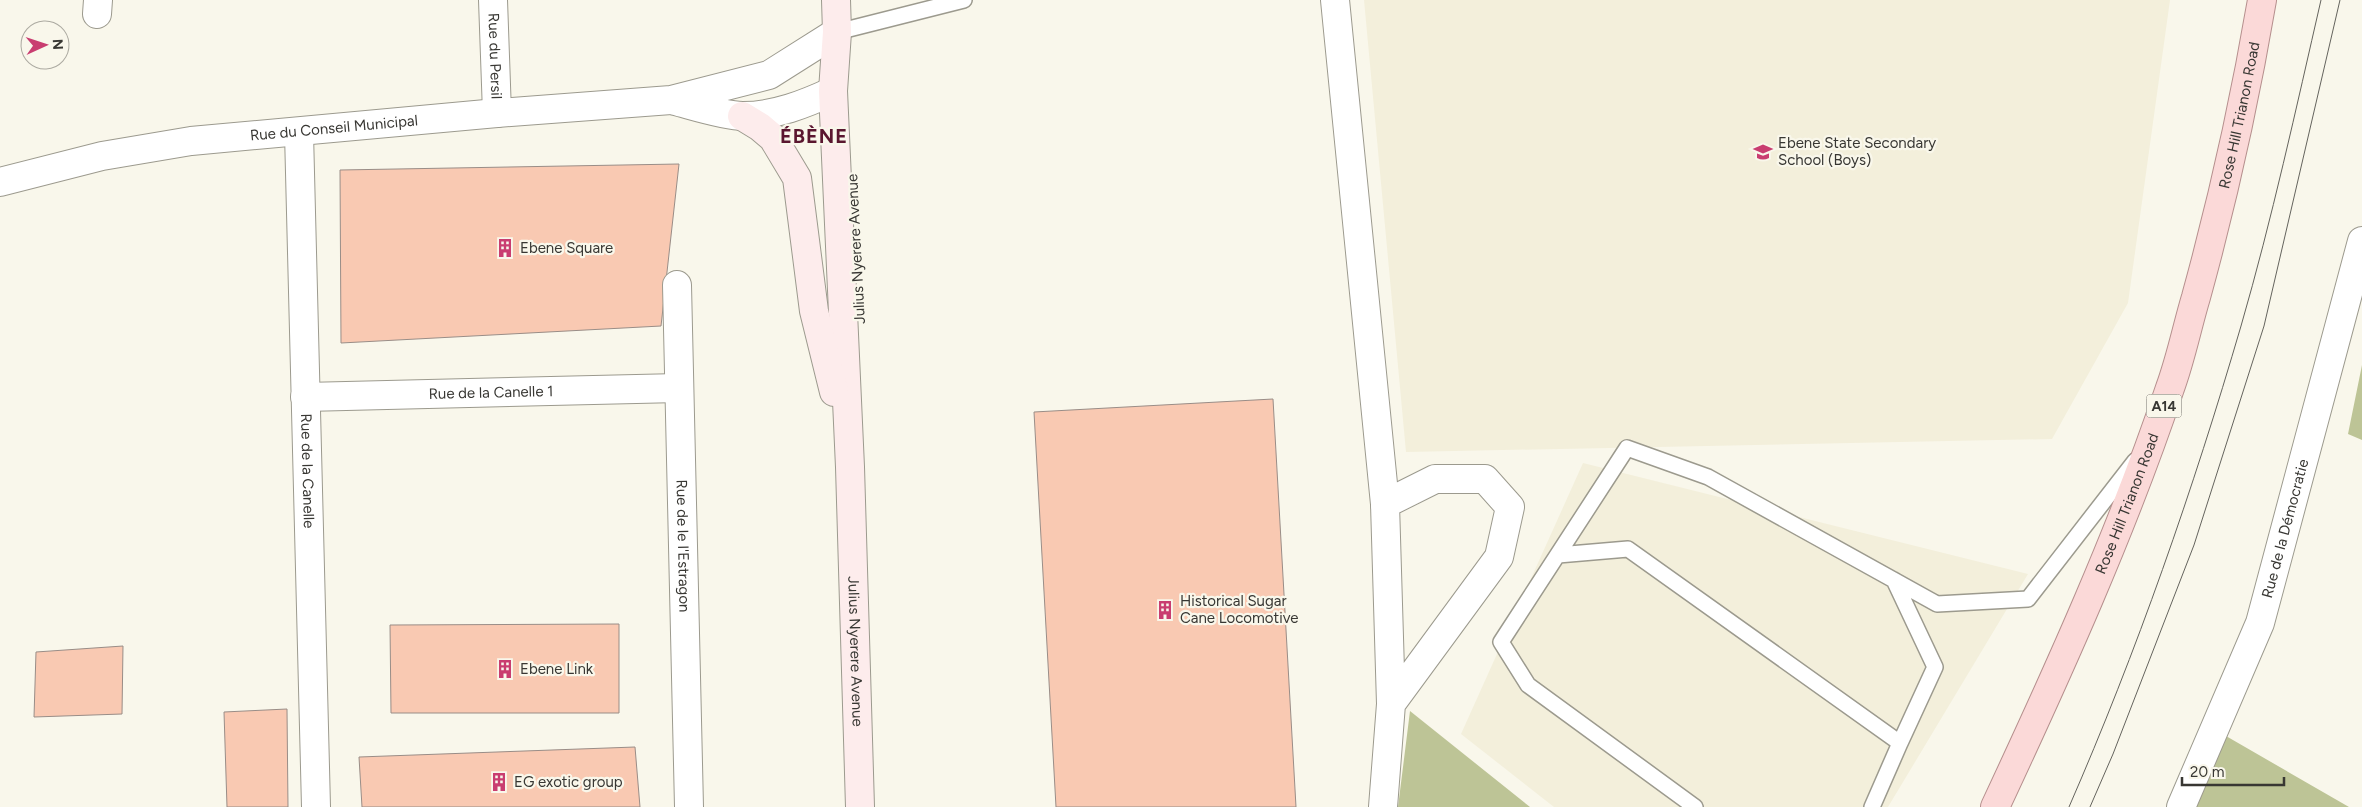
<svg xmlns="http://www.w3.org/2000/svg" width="2362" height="807" font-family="Figtree,sans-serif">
	<rect width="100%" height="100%" fill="#f9f7eb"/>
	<path fill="#f3efdb" d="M 1364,0 L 2170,0 L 2128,303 L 2052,439 L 1406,452 Z
		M 1583,463 L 2028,574 L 1888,807 L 1554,807 L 1461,734 Z"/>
	<path fill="#bdc496" d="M 2362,365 L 2362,440 L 2348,434 Z
		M 1410,711 L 1530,807 L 1398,807 Z
		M 2226,736 L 2349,807 L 2194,807 Z"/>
	<path fill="#f9c9b2" stroke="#998d87" d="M 679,164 L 661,326 L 341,343 L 340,170 Z
		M 1273,399 L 1296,807 L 1056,807 L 1034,412 Z
		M 619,624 L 619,713 L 391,713 L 390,625 Z
		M 123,646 L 122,714 L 34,717 L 36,652 Z
		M 287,709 L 288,807 L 227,807 L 224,712 Z
		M 635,747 L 640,807 L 362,807 L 359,757 Z"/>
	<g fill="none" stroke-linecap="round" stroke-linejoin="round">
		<g stroke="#9c9a8e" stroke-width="18">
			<path id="service" d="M 837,32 L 964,0
				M 1558,555 L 1628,549 L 1900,743 L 1872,807
				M 1894,580 L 1935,667 L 1900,743
				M 1695,807 L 1528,685 L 1501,642 L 1627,448 L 1708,477 L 1937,604 L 2028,599 L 2135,461"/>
		</g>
		<g stroke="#9c9a8e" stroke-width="30">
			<g id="minor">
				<path id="s1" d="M 493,0 L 497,113"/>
				<path d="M 1335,0 L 1385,504"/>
				<path d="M 97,14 L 98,0"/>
				<path d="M 675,101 C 694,106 725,116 743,116 C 775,116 805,104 833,91"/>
				<path id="s2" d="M 299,133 L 316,807"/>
				<path id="s3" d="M 0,182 L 102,156 L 191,141 L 497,113 L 671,100 L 769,75 L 837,32"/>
				<path id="s4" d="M 677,285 L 689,807"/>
				<path id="s5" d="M 305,397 L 679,388"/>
				<path d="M 1383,807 L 1391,704 L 1385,504 L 1435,479 L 1485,479 L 1510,507 L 1499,557 L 1391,704"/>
				<path id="s6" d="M 2181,807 L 2260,623 L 2362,241"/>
			</g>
		</g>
		<g stroke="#9c9a8e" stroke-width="30">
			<g id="secondary">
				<path id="s7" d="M 836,0 L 837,32 L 833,91 L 850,467 L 860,807"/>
				<path d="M 742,116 L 760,127 L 773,138 L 797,178 L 814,311 L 834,392"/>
			</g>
		</g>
		<g stroke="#b58f8d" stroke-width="30">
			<g id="primary">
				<path id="s8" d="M 1995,807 C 2059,670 2122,531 2170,388 C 2181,358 2187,327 2196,297 C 2223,199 2245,100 2262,0"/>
			</g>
		</g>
		<use href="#service" stroke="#fff" stroke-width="15"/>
		<use href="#minor" stroke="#fff" stroke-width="28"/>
		<use href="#secondary" stroke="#fdecec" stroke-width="28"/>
		<use href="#primary" stroke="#fbd9d8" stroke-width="28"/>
		<path stroke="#64635d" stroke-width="1" d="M 2069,807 C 2137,651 2193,490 2241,326 C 2272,219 2296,109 2321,0
			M 2090,807 L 2113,754 L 2194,545 L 2264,326 L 2340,0"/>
	</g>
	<defs>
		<g id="school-bare" transform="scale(1.5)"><path d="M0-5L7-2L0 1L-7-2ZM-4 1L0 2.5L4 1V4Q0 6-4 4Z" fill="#c93d70" stroke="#f9f7eb" stroke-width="2.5" paint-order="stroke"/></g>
		<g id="building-bare" transform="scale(1.5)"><path d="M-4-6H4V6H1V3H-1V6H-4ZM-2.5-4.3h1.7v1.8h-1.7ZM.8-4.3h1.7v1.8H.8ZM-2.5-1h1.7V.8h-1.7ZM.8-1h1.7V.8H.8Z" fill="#c93d70" stroke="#f9f7eb" stroke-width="2.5" paint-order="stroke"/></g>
	</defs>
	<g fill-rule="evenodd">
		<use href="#school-bare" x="1763" y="152"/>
		<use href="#building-bare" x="505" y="248"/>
		<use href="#building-bare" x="1165" y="610"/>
		<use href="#building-bare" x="505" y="669"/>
		<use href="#building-bare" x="499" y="782"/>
	</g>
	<g text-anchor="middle" stroke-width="4.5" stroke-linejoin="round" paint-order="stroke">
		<rect fill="#f9f7eb" stroke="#72716a" stroke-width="1" x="2146.5" y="394.5" width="35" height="23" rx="4"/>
		<g font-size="14" font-weight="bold" fill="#383733">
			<text x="2164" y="411">A14</text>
		</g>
		<g font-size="15" fill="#383733" stroke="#f9f7eb">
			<text dy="5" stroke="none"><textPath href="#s1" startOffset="56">Rue du Persil</textPath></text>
			<text dy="5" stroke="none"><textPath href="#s8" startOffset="736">Rose Hill Trianon Road</textPath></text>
			<text dy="5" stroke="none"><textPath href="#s3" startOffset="339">Rue du Conseil Municipal</textPath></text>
			<text transform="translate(856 249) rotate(-93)" y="5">Julius Nyerere Avenue</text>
			<text dy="5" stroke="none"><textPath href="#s5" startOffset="186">Rue de la Canelle 1</textPath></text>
			<text dy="5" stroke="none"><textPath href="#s2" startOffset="338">Rue de la Canelle</textPath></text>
			<text dy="5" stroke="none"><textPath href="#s8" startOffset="331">Rose Hill Trianon Road</textPath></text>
			<text dy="5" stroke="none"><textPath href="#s6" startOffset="298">Rue de la Démocratie</textPath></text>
			<text dy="5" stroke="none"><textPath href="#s4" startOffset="261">Rue de le I'Estragon</textPath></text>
			<text dy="5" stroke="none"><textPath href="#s7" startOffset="652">Julius Nyerere Avenue</textPath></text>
		</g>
		<g font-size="15" fill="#383733" stroke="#f9f7eb" text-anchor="start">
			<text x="1778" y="148">Ebene State Secondary<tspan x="1778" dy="17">School (Boys)</tspan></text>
			<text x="520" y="253">Ebene Square</text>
			<text x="1180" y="606">Historical Sugar<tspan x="1180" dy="17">Cane Locomotive</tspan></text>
			<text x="520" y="674">Ebene Link</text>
			<text x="514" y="787">EG exotic group</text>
		</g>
		<g font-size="20" font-weight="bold" letter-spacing="1" fill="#5a162f" stroke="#f9f7eb">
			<text x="814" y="143">ÉBÈNE</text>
		</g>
	</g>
	<g transform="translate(45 45) rotate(87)"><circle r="24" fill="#f9f7eb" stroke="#acaaa1"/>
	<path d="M0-4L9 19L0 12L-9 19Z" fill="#c93d70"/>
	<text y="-8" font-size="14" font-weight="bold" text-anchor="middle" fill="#383733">N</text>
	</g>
	<path d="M2182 777v8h102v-8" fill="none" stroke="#383733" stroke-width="2.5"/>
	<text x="2190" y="777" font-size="15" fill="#383733" stroke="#f9f7eb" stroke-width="4" paint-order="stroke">20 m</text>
</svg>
